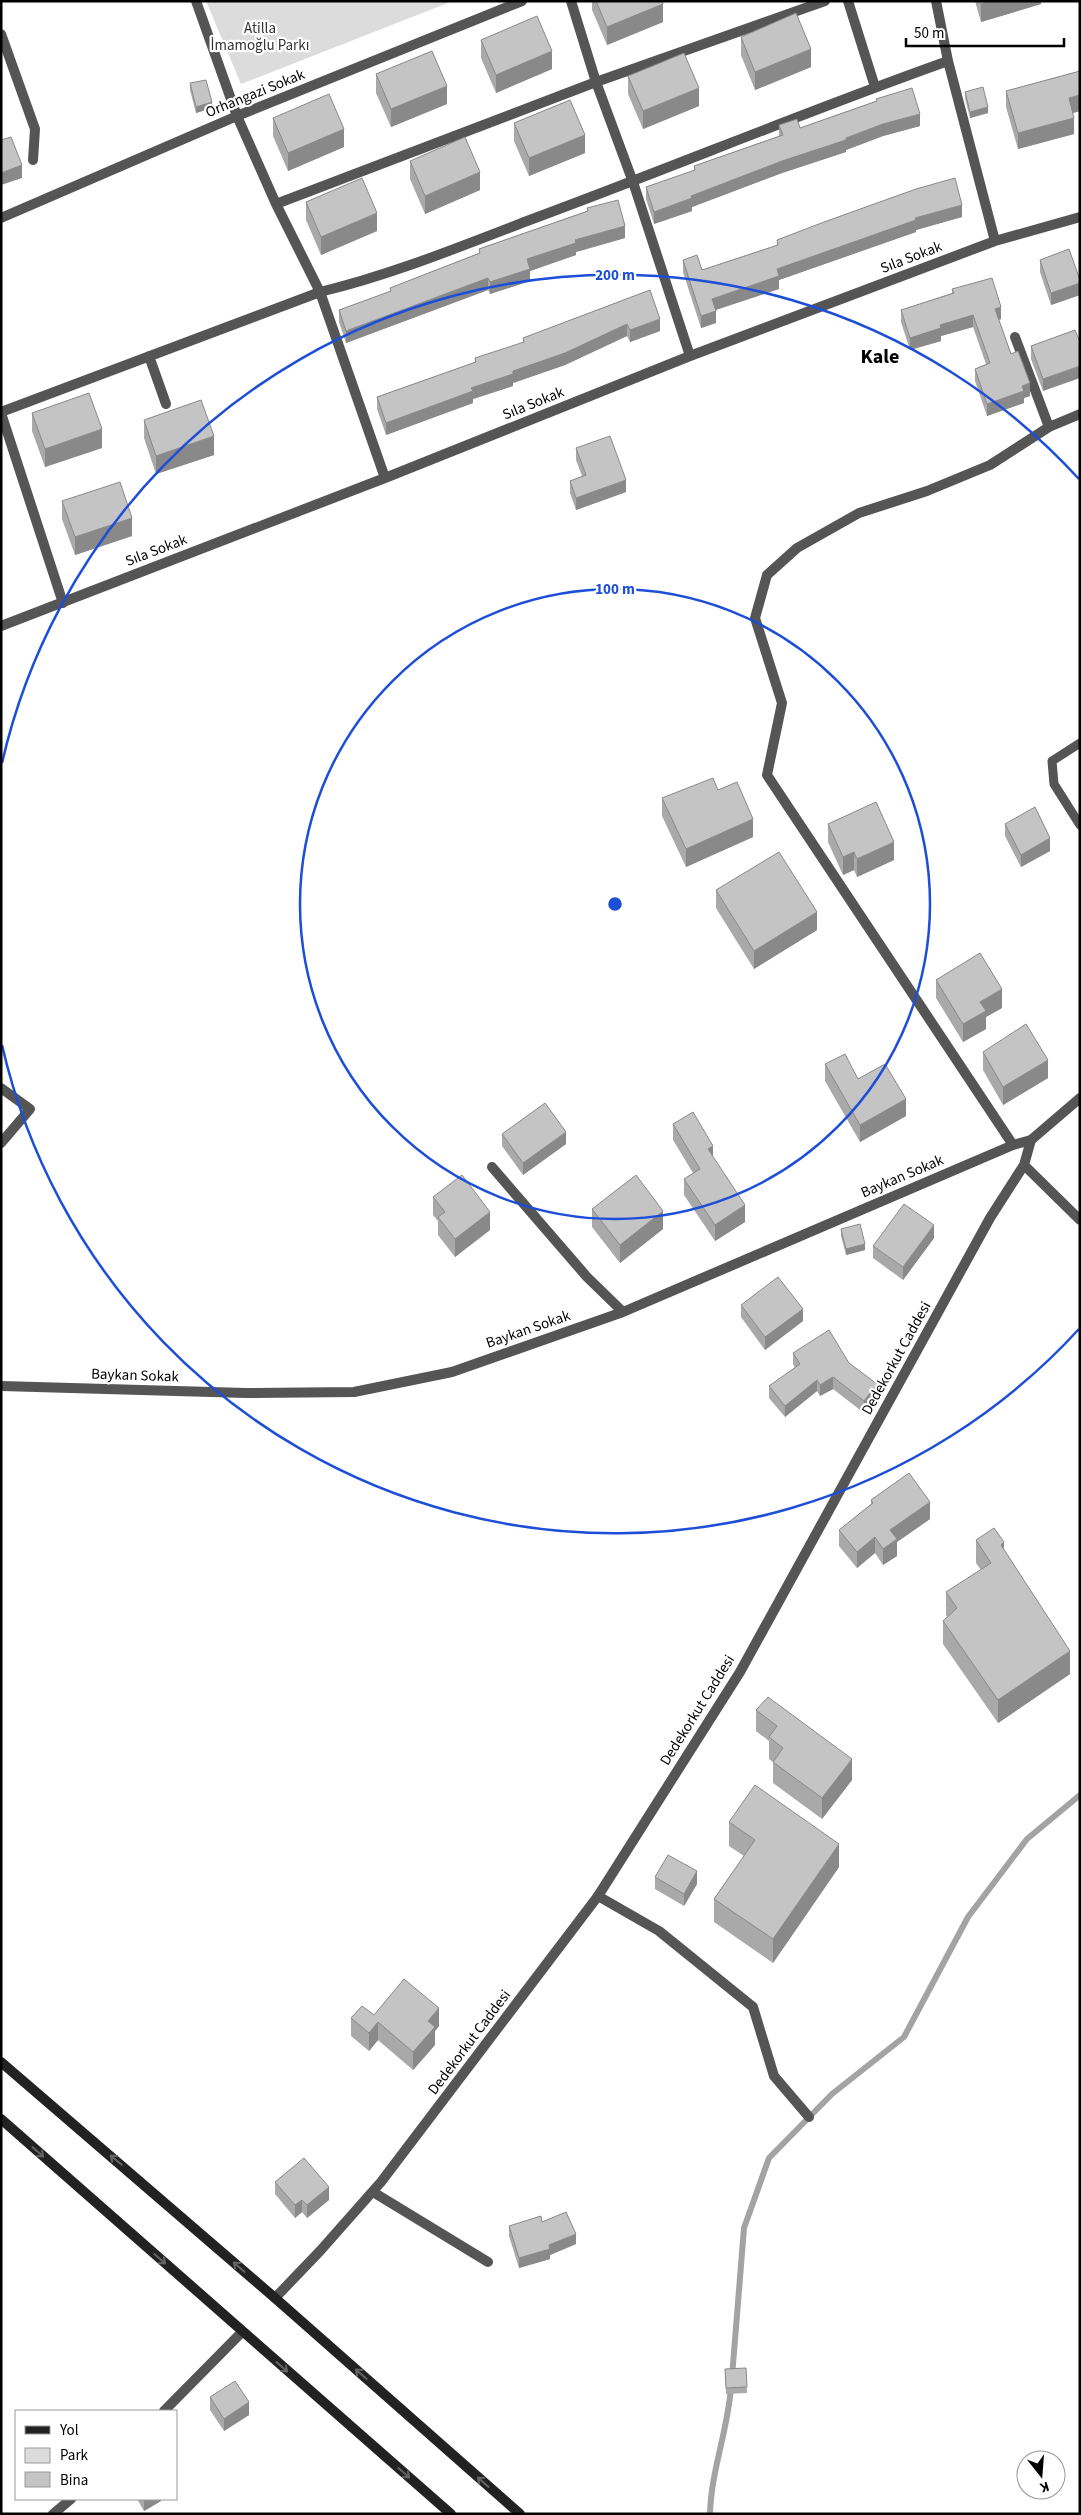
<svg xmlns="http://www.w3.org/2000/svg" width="1081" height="2515" font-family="'Source Sans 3',sans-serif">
	<rect width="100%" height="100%" fill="#fff"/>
	<path fill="#dcdcdc" d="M 206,1 L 453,1 L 241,84 Z"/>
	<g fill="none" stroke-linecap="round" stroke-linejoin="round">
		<path stroke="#a3a3a3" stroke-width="6" d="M 732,2377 L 744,2228 L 769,2158 L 832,2094 L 904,2037 L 968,1917 L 1027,1839 L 1080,1795
			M 710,2514 C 711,2471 728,2430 731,2387"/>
		<path stroke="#555" stroke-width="9" d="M 1080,743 L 1052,761 L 1054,784 L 1080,825"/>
		<path stroke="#555" stroke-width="10" d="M 196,1 L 237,116 L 276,204 L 320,292 L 385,478
			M 571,1 L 596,82 L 633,182 L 690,356
			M 848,1 L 875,87
			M 936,1 L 948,61 L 995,241
			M 1,34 L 35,129 L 33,160
			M 276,204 L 596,82 L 825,1
			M 1,218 L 237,116 L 522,1
			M 1015,337 L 1049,427
			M 149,356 L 166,404
			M 1,412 L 320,292 C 391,275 459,247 527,221 C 668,169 807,111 948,61
			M 1,413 L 63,603
			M 1,626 L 385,478 L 690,356 L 995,241 L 1080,217
			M 1,1088 L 30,1109 L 1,1143
			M 1013,1145 L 767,775 L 782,703 L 755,618 L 767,575 L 797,548 L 859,513 L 927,491 L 990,465 L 1049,427 L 1080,414
			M 492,1167 L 587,1277 L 623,1312
			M 1,1386 L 246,1393 L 354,1392 L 452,1372 L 623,1312 L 1013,1145 L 1031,1140
			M 598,1896 L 659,1931 L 753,2007 L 774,2076 L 809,2117
			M 373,2192 L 488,2262
			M 164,2411 L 242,2332
			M 53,2514 L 71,2499"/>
		<path stroke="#555" stroke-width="10" d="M 1024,1165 L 1080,1220
			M 275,2298 L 320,2251 L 381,2182 L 598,1896 L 740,1672 L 990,1218 L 1024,1165 L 1031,1140 L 1080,1098"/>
		<path stroke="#222" stroke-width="10" d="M 1,2062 L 275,2298 L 520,2514
			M 1,2119 L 451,2514"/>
	</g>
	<path fill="#a9a9a9" d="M 592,1 L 662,1 L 663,22 L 607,45 L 592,10 Z
		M 975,1 L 1041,1 L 1041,4 L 981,22 Z
		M 741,37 L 811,67 L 755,90 L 741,55 Z
		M 481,40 L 552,69 L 496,93 L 481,58 Z
		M 1080,71 L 1080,111 L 1073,113 L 1074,134 L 1018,149 L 1006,107 L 1006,91 Z
		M 376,74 L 447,104 L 391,127 L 376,93 Z
		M 628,76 L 699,106 L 643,129 L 628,94 Z
		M 190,83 L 212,108 L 196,113 L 190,90 Z
		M 965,92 L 988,113 L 970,118 L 965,98 Z
		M 876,99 L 920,126 L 883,136 L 846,150 L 846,152 L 782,173 L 692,207 L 692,211 L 654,224 L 646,199 L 646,187 L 694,171 L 694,166 L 779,136 L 779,125 L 800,128 L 876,101 Z
		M 273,118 L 344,147 L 288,171 L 273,136 Z
		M 514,123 L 585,153 L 529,176 L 514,141 Z
		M 410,161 L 480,190 L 425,214 L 410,179 Z
		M 306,202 L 377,231 L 321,255 L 306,220 Z
		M 587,208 L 625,238 L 576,252 L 576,255 L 530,271 L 530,281 L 490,294 L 488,290 L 346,343 L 339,322 L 339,310 L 390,292 L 390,288 L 479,253 L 479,249 L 587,211 Z
		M 962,217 L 916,230 L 916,232 L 779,280 L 779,289 L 716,310 L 716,323 L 701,328 L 683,272 L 683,260 L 702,270 L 777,245 L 777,240 Z
		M 1040,260 L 1080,280 L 1080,295 L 1051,305 L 1040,272 Z
		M 952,289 L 1001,319 L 999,320 L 1011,354 L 1030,396 L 1024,398 L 1024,403 L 987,416 L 975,381 L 975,369 L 986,364 L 973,327 L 941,336 L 941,341 L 910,350 L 901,322 L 901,310 L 952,293 Z
		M 650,290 L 660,331 L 630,342 L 627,336 L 565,365 L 513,383 L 513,386 L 473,399 L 473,403 L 386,435 L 377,409 L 377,397 L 475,362 L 475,358 L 523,343 L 523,338 Z
		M 1075,330 L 1043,391 L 1031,359 L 1031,346 Z
		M 32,413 L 102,448 L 45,467 L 32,431 Z
		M 144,420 L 214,455 L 156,474 L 144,438 Z
		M 576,448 L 626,492 L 576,510 L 570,493 L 570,481 L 582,476 L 576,460 Z
		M 62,501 L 132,536 L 75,555 L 62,519 Z
		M 718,790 L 753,837 L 686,867 L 662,816 L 662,798 Z
		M 828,824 L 894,860 L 857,877 L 854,870 L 843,875 L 828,842 Z
		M 1005,824 L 1050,851 L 1021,867 L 1005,836 Z
		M 716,890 L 817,930 L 754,969 L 716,908 Z
		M 936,980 L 1002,1008 L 986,1017 L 986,1029 L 963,1042 L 936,998 Z
		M 983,1052 L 1048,1078 L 1003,1105 L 983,1070 Z
		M 825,1064 L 858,1079 L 906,1116 L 860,1142 L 825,1081 Z
		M 673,1124 L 713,1157 L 745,1222 L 715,1241 L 684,1195 L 684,1179 L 693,1173 L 673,1140 Z
		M 502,1134 L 566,1144 L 523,1175 L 502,1146 Z
		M 433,1197 L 490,1230 L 455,1257 L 438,1235 L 438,1221 L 433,1215 Z
		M 592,1209 L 663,1229 L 620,1263 L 592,1227 Z
		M 841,1229 L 865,1250 L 846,1255 L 841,1236 Z
		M 934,1238 L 903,1280 L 873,1258 L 873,1246 Z
		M 741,1305 L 803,1321 L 765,1350 L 741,1317 Z
		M 793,1353 L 849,1363 L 877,1396 L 864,1413 L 833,1389 L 820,1396 L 817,1391 L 785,1417 L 769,1398 L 769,1386 L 795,1368 L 793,1364 Z
		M 871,1500 L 930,1519 L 897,1542 L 897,1556 L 883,1565 L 875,1553 L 857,1568 L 839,1546 L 839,1530 L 871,1504 Z
		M 976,1540 L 1004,1550 L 1070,1674 L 998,1723 L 943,1644 L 943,1621 L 947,1617 L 946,1615 L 946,1592 L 981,1570 L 976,1563 Z
		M 756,1710 L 852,1780 L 822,1819 L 773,1783 L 773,1762 L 769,1759 L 769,1741 L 756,1731 Z
		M 729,1822 L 839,1867 L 773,1963 L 714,1922 L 714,1899 L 744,1856 L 729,1846 Z
		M 655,1877 L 697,1884 L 684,1906 L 655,1889 Z
		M 374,2015 L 439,2026 L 435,2031 L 435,2045 L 413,2070 L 378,2040 L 369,2051 L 351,2036 L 351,2018 Z
		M 275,2182 L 329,2200 L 307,2218 L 302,2212 L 295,2218 L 275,2194 Z
		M 542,2222 L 576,2244 L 550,2255 L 550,2259 L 519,2268 L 509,2236 L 509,2226 Z
		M 746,2368 L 747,2393 L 726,2394 L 725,2369 Z
		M 210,2397 L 249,2415 L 224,2431 L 210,2410 Z
		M 137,2499 L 161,2499 L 161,2501 L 144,2511 Z"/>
	<path fill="#898989" d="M 989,1 L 1041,1 L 1041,4 L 981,22 L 981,4 Z
		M 663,4 L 663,22 L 607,45 L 607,27 Z
		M 811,49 L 811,67 L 755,90 L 755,72 Z
		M 552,51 L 552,69 L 496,93 L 496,75 Z
		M 447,86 L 447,104 L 391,127 L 391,109 Z
		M 699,88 L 699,106 L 643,129 L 643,111 Z
		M 1080,95 L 1080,111 L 1069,114 L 1069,98 Z
		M 212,102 L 212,108 L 196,113 L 196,107 Z
		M 988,107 L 988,113 L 970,118 L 970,112 Z
		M 920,114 L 920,126 L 883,136 L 846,150 L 846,152 L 782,173 L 692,207 L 692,211 L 654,224 L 654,212 L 691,196 L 782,161 L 883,124 Z
		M 1074,118 L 1074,134 L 1018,149 L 1018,133 Z
		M 344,129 L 344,147 L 288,171 L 288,153 Z
		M 585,135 L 585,153 L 529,176 L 529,158 Z
		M 22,165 L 22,178 L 1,185 L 1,173 Z
		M 480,172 L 480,190 L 425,214 L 425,196 Z
		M 962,205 L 962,217 L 916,230 L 916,232 L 779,280 L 779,289 L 712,311 L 712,299 L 777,269 L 915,218 Z
		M 377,213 L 377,231 L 321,255 L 321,237 Z
		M 625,226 L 625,238 L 576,252 L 576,255 L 530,271 L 530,281 L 490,294 L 490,282 L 527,259 L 575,240 Z
		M 488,278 L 488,290 L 346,343 L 346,331 Z
		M 1080,283 L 1080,295 L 1051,305 L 1051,293 Z
		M 1001,307 L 1001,319 L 995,321 L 995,309 Z
		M 716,311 L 716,323 L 701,328 L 701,316 Z
		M 973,315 L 973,327 L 941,336 L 941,341 L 910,350 L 910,338 L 940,325 Z
		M 660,319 L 660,331 L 630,342 L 630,330 Z
		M 627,324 L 627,336 L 565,365 L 513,383 L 513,386 L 473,399 L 473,403 L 386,435 L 386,423 Z
		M 1080,366 L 1080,378 L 1043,391 L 1043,379 Z
		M 1030,383 L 1030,396 L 1024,398 L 1024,403 L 987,416 L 987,404 L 1022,386 Z
		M 102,429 L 102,448 L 45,467 L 45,449 Z
		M 214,436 L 214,455 L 156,474 L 156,456 Z
		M 626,480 L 626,492 L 576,510 L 576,498 Z
		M 132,518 L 132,536 L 75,555 L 75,537 Z
		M 753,819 L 753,837 L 686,867 L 686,849 Z
		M 1050,838 L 1050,851 L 1021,867 L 1021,855 Z
		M 894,842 L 894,860 L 857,877 L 857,859 Z
		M 854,852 L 854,870 L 843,875 L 843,857 Z
		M 817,912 L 817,930 L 754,969 L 754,951 Z
		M 1002,989 L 1002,1008 L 986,1017 L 986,1029 L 963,1042 L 963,1024 L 980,1002 Z
		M 1048,1060 L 1048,1078 L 1003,1105 L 1003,1087 Z
		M 906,1099 L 906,1116 L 860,1142 L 860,1125 Z
		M 566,1132 L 566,1144 L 523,1175 L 523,1163 Z
		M 713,1146 L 713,1162 L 708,1149 Z
		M 745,1205 L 745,1222 L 715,1241 L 715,1225 Z
		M 663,1211 L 663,1229 L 620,1263 L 620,1245 Z
		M 490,1212 L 490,1230 L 455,1257 L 455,1239 Z
		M 934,1225 L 934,1238 L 903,1280 L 903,1267 Z
		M 865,1244 L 865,1250 L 846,1255 L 846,1249 Z
		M 803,1309 L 803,1321 L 765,1350 L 765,1337 Z
		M 833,1377 L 833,1389 L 820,1396 L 820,1385 Z
		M 817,1380 L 817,1391 L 785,1417 L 785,1406 Z
		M 877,1384 L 877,1396 L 864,1413 L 864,1401 Z
		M 930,1502 L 930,1519 L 897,1542 L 897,1556 L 883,1565 L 883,1549 L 890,1530 Z
		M 875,1537 L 875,1553 L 857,1568 L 857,1552 Z
		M 1004,1542 L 1004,1565 L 1001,1545 Z
		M 1070,1651 L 1070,1674 L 998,1723 L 998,1700 Z
		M 852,1759 L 852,1780 L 822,1819 L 822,1798 Z
		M 839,1844 L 839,1867 L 773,1963 L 773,1939 Z
		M 697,1871 L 697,1884 L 684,1906 L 684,1894 Z
		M 439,2008 L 439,2026 L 435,2031 L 435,2045 L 413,2070 L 413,2052 L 428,2021 Z
		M 378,2022 L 378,2040 L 369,2051 L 369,2033 Z
		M 329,2187 L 329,2200 L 307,2218 L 307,2205 Z
		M 302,2200 L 302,2212 L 295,2218 L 295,2205 Z
		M 576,2234 L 576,2244 L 550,2255 L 550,2259 L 519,2268 L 519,2258 Z
		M 249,2402 L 249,2415 L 224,2431 L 224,2419 Z
		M 144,2499 L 161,2499 L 161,2501 L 144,2511 Z"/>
	<path fill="#c4c4c4" stroke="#898989" d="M 596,1 L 662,1 L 663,4 L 607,27 Z
		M 980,1 L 989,1 L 981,4 Z
		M 796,13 L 811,49 L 755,72 L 741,37 Z
		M 537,16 L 552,51 L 496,75 L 481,40 Z
		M 432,51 L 447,86 L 391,109 L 376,74 Z
		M 684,53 L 699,88 L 643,111 L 628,76 Z
		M 1080,71 L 1080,95 L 1069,98 L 1074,118 L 1018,133 L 1006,91 Z
		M 206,80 L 212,102 L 196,107 L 190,83 Z
		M 983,87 L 988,107 L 970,112 L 965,92 Z
		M 912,88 L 920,114 L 883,124 L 846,138 L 846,140 L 782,161 L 691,196 L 692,198 L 654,212 L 646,187 L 695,170 L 694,166 L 783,135 L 779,125 L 797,119 L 800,128 L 877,101 L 876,99 Z
		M 329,94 L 344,129 L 288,153 L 273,118 Z
		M 570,100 L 585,135 L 529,158 L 514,123 Z
		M 11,137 L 22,165 L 1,173 L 1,140 Z
		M 465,137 L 480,172 L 425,196 L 410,161 Z
		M 362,178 L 377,213 L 321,237 L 306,202 Z
		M 955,178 L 962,205 L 915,218 L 916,220 L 777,269 L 779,276 L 712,299 L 716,311 L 701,316 L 683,260 L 697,255 L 702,270 L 778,245 L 777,240 L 824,222 L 916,189 Z
		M 618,200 L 625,226 L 575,240 L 576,243 L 527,259 L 530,269 L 490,282 L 488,278 L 346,331 L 339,310 L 391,291 L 390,288 L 480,253 L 479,249 L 588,211 L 587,208 Z
		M 1069,249 L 1080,280 L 1080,283 L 1051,293 L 1040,260 Z
		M 992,278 L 1001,307 L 995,309 L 1011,354 L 1018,351 L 1030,383 L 1022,386 L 1024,391 L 987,404 L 975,369 L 990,363 L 973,315 L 940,325 L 941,328 L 910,338 L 901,310 L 954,293 L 952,289 Z
		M 650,290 L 660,319 L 630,330 L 627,324 L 565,353 L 513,371 L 513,374 L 471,388 L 473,391 L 386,423 L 377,397 L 476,362 L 475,358 L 524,342 L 523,338 Z
		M 1075,330 L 1080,342 L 1080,366 L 1043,379 L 1031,346 Z
		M 89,393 L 102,429 L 45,449 L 32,413 Z
		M 201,400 L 214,436 L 156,456 L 144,420 Z
		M 610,436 L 626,480 L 576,498 L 570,481 L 586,475 L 576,448 Z
		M 120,482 L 132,518 L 75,537 L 62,501 Z
		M 713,778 L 718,790 L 737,782 L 753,819 L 686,849 L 662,798 Z
		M 876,802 L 894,842 L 857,859 L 854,852 L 843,857 L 828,824 Z
		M 1035,807 L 1050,838 L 1021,855 L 1005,824 Z
		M 779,852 L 817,912 L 754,951 L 716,890 Z
		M 980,953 L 1002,989 L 980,1002 L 986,1011 L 963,1024 L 936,980 Z
		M 1026,1024 L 1048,1060 L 1003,1087 L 983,1052 Z
		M 845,1054 L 858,1079 L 885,1064 L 906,1099 L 860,1125 L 825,1064 Z
		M 545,1103 L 566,1132 L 523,1163 L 502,1134 Z
		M 693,1112 L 713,1146 L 708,1149 L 745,1205 L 715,1225 L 684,1179 L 700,1169 L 673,1124 Z
		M 462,1175 L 490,1212 L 455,1239 L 438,1217 L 445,1212 L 433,1197 Z
		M 636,1175 L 663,1211 L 620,1245 L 592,1209 Z
		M 904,1204 L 934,1225 L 903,1267 L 873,1246 Z
		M 860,1224 L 865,1244 L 846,1249 L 841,1229 Z
		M 778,1277 L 803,1309 L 765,1337 L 741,1305 Z
		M 829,1330 L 849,1363 L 877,1384 L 864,1401 L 833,1377 L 820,1385 L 817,1380 L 785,1406 L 769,1386 L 800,1364 L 793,1353 Z
		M 909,1473 L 930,1502 L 890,1530 L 897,1539 L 883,1549 L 875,1537 L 857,1552 L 839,1530 L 873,1503 L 871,1500 Z
		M 994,1528 L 1004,1542 L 1001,1545 L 1070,1651 L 998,1700 L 943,1621 L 957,1608 L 946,1592 L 991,1563 L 976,1540 Z
		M 768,1697 L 852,1759 L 822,1798 L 773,1762 L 783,1748 L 769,1737 L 777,1726 L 756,1710 Z
		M 755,1785 L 839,1844 L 773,1939 L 714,1899 L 755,1840 L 729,1822 Z
		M 668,1855 L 697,1871 L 684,1894 L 655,1877 Z
		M 404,1979 L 439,2008 L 428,2021 L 435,2027 L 413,2052 L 378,2022 L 369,2033 L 351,2018 L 362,2006 L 374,2015 Z
		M 304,2158 L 329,2187 L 307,2205 L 302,2200 L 295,2205 L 275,2182 Z
		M 566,2212 L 576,2234 L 549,2245 L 550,2249 L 519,2258 L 509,2226 L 541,2216 L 542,2222 Z
		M 746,2368 L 747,2387 L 726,2388 L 725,2369 Z
		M 235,2381 L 249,2402 L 224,2419 L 210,2397 Z"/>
	<defs><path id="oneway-shaft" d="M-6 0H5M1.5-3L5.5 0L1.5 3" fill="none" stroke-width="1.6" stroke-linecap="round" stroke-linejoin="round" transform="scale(1.25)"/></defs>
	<g stroke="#646464">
		<use href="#oneway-shaft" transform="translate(38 2152) rotate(41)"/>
		<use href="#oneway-shaft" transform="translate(116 2160) rotate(-140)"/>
		<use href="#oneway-shaft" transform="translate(160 2259) rotate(41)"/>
		<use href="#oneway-shaft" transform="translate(239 2267) rotate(-139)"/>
		<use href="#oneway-shaft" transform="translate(282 2367) rotate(41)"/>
		<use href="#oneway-shaft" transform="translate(361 2374) rotate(-139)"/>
		<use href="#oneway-shaft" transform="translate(404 2473) rotate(41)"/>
		<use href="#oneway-shaft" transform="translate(483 2482) rotate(-139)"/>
	</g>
	<g fill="none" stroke="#1d4ed8" stroke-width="2.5">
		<circle cx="615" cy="904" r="315"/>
		<path d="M1079 1329A629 629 0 0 1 2 1045M2 763A629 629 0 0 1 1079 479"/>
	</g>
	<g text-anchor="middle" stroke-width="4.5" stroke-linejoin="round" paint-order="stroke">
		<g font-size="15" fill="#333" stroke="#fff">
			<text x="260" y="33">Atilla<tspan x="260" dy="17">İmamoğlu Parkı</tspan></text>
		</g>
		<g font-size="15" fill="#000" stroke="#fff">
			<text transform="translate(255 93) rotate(-22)" y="5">Orhangazi Sokak</text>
			<text transform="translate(911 257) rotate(-21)" y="5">Sıla Sokak</text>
			<text transform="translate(533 403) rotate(-22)" y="5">Sıla Sokak</text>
			<text transform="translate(156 550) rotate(-21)" y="5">Sıla Sokak</text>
			<text transform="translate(902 1176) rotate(-23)" y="5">Baykan Sokak</text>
			<text transform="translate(528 1329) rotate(-19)" y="5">Baykan Sokak</text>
			<text transform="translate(896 1358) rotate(-61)" y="5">Dedekorkut Caddesi</text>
			<text transform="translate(135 1375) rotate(2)" y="5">Baykan Sokak</text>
			<text transform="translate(697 1710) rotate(-58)" y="5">Dedekorkut Caddesi</text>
			<text transform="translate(469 2042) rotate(-53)" y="5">Dedekorkut Caddesi</text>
		</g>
		<g font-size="20" font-weight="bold" fill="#000" stroke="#fff">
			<text x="880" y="363">Kale</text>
		</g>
	</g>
	<circle cx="615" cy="904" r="8" fill="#1d4ed8" stroke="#fff" stroke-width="2.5"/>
	<g font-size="15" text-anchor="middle" font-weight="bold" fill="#1d4ed8" stroke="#fff" stroke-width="4.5" stroke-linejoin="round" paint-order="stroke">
		<text x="615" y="280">200 m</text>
		<text x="615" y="594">100 m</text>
	</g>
	<rect width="1081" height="2515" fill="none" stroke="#000000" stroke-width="5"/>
	<rect x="15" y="2410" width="162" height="90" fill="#ffffff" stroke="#999999"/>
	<rect x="25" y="2426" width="25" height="8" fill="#222222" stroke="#999999"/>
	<text x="60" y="2435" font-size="15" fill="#000000">Yol</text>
	<rect x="25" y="2448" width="25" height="15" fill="#dcdcdc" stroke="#999999"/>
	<text x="60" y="2460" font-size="15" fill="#000000">Park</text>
	<rect x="25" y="2472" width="25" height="15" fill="#c4c4c4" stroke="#999999"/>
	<text x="60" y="2485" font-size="15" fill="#000000">Bina</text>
	<g transform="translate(1041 2475) rotate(163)"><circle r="24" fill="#ffffff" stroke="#999999"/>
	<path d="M0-4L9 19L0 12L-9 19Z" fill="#000000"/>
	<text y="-8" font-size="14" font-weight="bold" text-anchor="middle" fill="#000000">K</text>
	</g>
	<path d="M906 38v8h158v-8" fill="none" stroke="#000000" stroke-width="2.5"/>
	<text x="914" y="38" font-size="15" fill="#000000" stroke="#ffffff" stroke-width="4" paint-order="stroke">50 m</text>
</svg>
